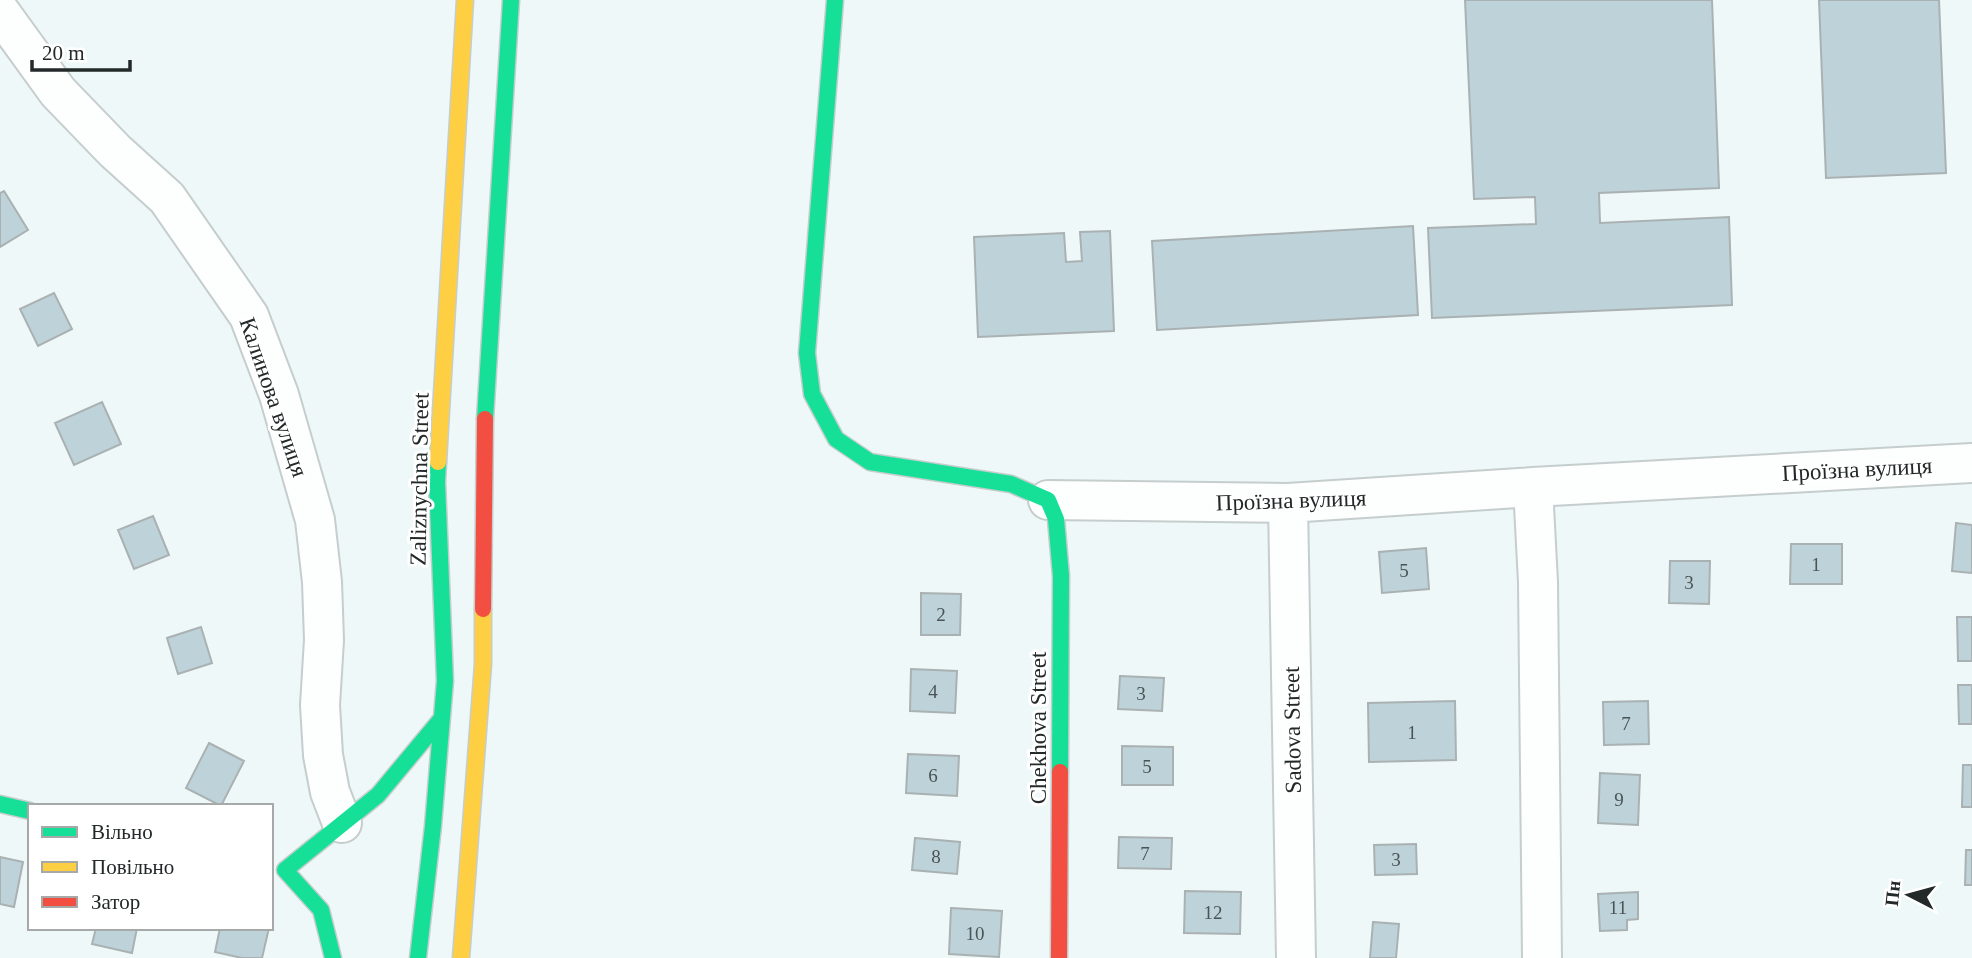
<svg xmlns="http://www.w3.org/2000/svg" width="1972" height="958" font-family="Georgia,serif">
	<rect width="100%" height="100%" fill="#eff8f8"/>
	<path fill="#bed3d9" stroke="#aab1b2" stroke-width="2" d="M 1465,0 L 1712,0 L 1719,188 L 1599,193 L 1600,223 L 1729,217 L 1732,305 L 1432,318 L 1428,228 L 1536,224 L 1535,197 L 1474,199 Z
		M 1819,0 L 1939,0 L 1946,173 L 1826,178 Z
		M 4,191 L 28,230 L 0,247 L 0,193 Z
		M 1413,226 L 1418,315 L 1157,330 L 1152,241 Z
		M 1110,231 L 1114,331 L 978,337 L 974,237 L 1064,233 L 1066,262 L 1082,261 L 1080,232 Z
		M 54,293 L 72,329 L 38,346 L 20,309 Z
		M 102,402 L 121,444 L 74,465 L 55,423 Z
		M 153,516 L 169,555 L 134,569 L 118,530 Z
		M 1956,523 L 1972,525 L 1972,573 L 1952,571 Z
		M 1791,544 L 1842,544 L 1842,584 L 1790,584 Z
		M 1426,548 L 1429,589 L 1382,593 L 1379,552 Z
		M 1670,561 L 1710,561 L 1709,604 L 1669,603 Z
		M 921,593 L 961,594 L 960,635 L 921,635 Z
		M 1957,617 L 1972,617 L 1972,661 L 1958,661 Z
		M 201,627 L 212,663 L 178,674 L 167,638 Z
		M 911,669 L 957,671 L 955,713 L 910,711 Z
		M 1120,676 L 1164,678 L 1162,711 L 1118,709 Z
		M 1958,685 L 1972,685 L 1972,724 L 1959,724 Z
		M 1455,701 L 1456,760 L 1369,762 L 1368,703 Z
		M 1648,701 L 1649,744 L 1604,745 L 1603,702 Z
		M 209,743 L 244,761 L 221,806 L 186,788 Z
		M 1122,746 L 1173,747 L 1173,785 L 1122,785 Z
		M 908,754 L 959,756 L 957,796 L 906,793 Z
		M 1963,765 L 1972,765 L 1972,807 L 1962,807 Z
		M 1600,773 L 1640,775 L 1638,825 L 1598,823 Z
		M 1119,837 L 1172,838 L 1171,869 L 1118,868 Z
		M 915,838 L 960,842 L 957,874 L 912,870 Z
		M 1416,844 L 1417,874 L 1375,875 L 1374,845 Z
		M 1966,850 L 1972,850 L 1972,885 L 1965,885 Z
		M 0,857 L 23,862 L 14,907 L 0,904 Z
		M 1185,891 L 1241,892 L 1240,934 L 1184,933 Z
		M 1638,892 L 1638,919 L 1627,920 L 1627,930 L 1600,931 L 1598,894 Z
		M 951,908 L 1002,911 L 999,957 L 949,954 Z
		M 1373,922 L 1399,924 L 1396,958 L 1370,958 Z
		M 96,928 L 137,928 L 132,953 L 92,944 Z
		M 220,928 L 269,928 L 262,958 L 242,958 L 215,952 Z"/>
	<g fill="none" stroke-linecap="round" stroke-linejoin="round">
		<g stroke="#c5cdcd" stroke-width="42">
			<path id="street" d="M 0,12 L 58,92 L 115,151 L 167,198 L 249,316 L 279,395 L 315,520 L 322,582 L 324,640 L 320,705 L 323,755 L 330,792 L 342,823
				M 1533,487 L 1538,582 L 1542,958
				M 1048,500 L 1288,503 L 1533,487 L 1972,463
				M 1288,503 L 1296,958"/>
		</g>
		<g stroke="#c5cdcd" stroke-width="19">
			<path id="fast" d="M 835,0 L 807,353 L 812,394 L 836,439 L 870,462 L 1011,484 L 1048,500 L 1056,519 L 1061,576 L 1060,772
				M 485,419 L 511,0
				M 0,804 L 30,811
				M 285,870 L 378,795 L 442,718
				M 285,870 L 321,910 L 333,958
				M 418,958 L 433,826 L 445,681 L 437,482 L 438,462"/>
		</g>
		<g stroke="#c5cdcd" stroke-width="19">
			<path id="slow" d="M 438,462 L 465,0
				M 461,958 L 483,664 L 483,609"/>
		</g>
		<g stroke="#c5cdcd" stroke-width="19">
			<path id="jam" d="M 483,609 L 485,419
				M 1059,958 L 1060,772"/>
		</g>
		<use href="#street" stroke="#fdfefe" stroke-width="38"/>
		<use href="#fast" stroke="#16e098" stroke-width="16"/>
		<use href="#slow" stroke="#ffcf43" stroke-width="16"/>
		<use href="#jam" stroke="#f24e42" stroke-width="16"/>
	</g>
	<g text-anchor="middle" stroke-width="6" stroke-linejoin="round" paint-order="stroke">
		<g font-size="19" fill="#4a5455">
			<text x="1816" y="571">1</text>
			<text x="1404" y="577">5</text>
			<text x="1689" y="589">3</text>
			<text x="941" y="621">2</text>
			<text x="933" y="698">4</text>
			<text x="1141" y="700">3</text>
			<text x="1626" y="730">7</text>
			<text x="1412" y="739">1</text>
			<text x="1147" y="773">5</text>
			<text x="933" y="782">6</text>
			<text x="1619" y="806">9</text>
			<text x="1145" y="860">7</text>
			<text x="936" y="863">8</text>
			<text x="1396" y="866">3</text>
			<text x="1618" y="914">11</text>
			<text x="1213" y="919">12</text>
			<text x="975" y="940">10</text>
		</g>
		<g font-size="23" fill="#232929" stroke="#fff">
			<text transform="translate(274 397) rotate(71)" y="8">Калинова вулиця</text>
			<text transform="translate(1857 469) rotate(-3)" y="8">Проїзна вулиця</text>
			<text transform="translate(419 479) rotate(-89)" y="8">Zaliznychna Street</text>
			<text transform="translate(1291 500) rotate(-2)" y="8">Проїзна вулиця</text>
			<text transform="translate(1038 728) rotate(-90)" y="8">Chekhova Street</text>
			<text transform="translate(1292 730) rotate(-91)" y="8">Sadova Street</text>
		</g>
	</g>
	<rect x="28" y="804" width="245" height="126" fill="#ffffff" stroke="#a7a9a9" stroke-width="2"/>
	<rect x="42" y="827" width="35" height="10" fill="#16e098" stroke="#a7a9a9" stroke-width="2"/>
	<text x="91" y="839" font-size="21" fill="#232929">Вільно</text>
	<rect x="42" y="862" width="35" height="10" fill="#ffcf43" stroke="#a7a9a9" stroke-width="2"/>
	<text x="91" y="874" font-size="21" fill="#232929">Повільно</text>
	<rect x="42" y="897" width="35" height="10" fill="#f24e42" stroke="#a7a9a9" stroke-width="2"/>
	<text x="91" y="909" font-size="21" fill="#232929">Затор</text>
	<g transform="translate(1909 895) rotate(276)" stroke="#ffffff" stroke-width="5" paint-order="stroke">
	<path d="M0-5L12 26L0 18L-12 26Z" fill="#232929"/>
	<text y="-10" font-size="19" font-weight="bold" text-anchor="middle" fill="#232929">Пн</text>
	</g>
	<path d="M32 60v10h98v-10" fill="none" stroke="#232929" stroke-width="3.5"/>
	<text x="42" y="60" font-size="21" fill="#232929" stroke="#ffffff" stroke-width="5" paint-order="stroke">20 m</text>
</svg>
